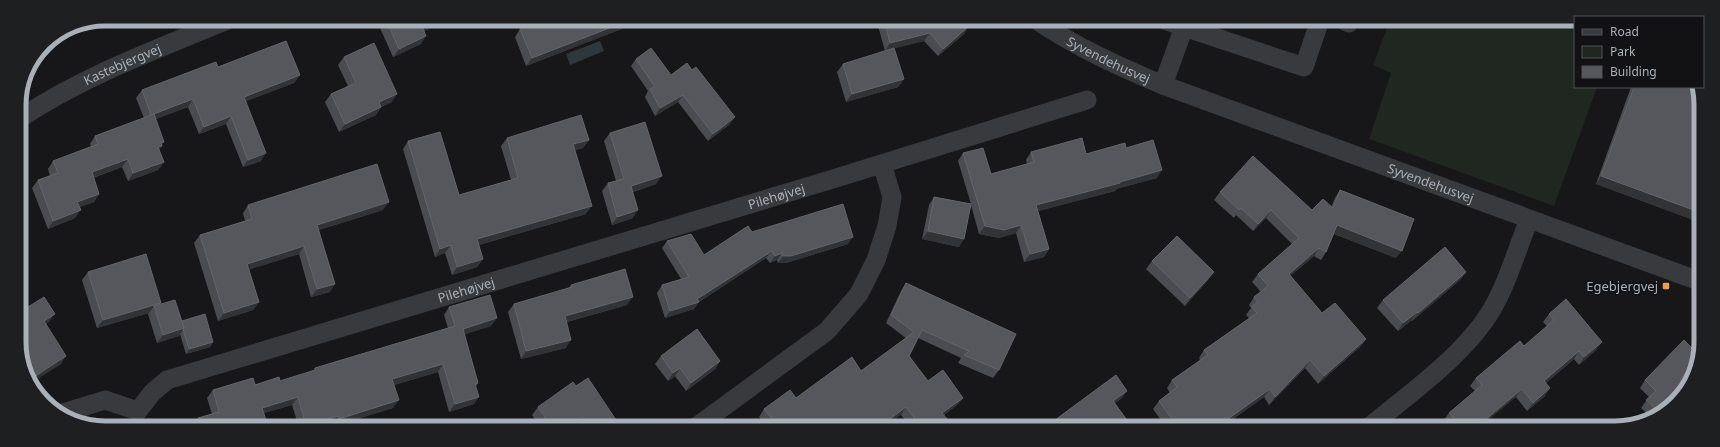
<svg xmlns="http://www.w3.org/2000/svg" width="1720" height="447" font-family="'Noto Sans',sans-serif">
	<rect width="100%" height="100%" fill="#171719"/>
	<path fill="#1f2720" d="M 1390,20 L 1575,21 L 1575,87 L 1597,87 L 1554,206 L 1369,139 L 1391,73 L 1373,65 Z"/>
	<path fill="#2e373c" d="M 600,41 L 604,51 L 570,65 L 566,54 Z"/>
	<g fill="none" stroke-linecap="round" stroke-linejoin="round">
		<g stroke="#383a3e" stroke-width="19">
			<path id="s1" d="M 1036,20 C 1076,47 1118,66 1163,85 L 1699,281"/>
			<path d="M 1343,20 L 1349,23 L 1350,20"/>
			<path d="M 1184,27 L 1304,67 L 1320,20"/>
			<path d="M 1163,85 L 1184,27 L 1165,20"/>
			<path id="s2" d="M 19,119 C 84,75 158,49 230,19"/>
			<path id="s3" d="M 138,411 L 152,393 L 167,380 L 833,179 L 1087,100"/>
			<path d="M 63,413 L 105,400 L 138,411"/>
			<path d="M 696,427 L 827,331 L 859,294 L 876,260 L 887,226 L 892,197 L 882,164"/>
			<path d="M 1368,428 C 1410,393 1471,351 1496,302 C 1509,278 1518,246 1529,220"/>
		</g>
	</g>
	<path fill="#4b4c51" d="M 376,19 L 446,19 L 445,22 L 424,31 L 421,44 L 393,57 Z
		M 633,20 L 648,20 L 635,24 Z
		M 879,20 L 964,20 L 964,34 L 938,56 L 924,41 L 894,48 L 904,79 L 898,87 L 846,102 L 837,72 L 843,64 L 893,49 L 885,51 L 877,22 Z
		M 624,28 L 526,66 L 515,37 L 520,29 Z
		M 344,57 L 392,102 L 381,107 L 376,115 L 339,132 L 325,102 L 331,94 L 348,86 L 338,65 Z
		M 636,59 L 671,75 L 730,124 L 708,141 L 678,102 L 655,116 L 645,97 L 648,91 L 631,66 Z
		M 218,67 L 300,75 L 294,83 L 246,101 L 261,161 L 243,167 L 226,124 L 199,134 L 188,107 L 155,119 L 162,146 L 159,150 L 164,162 L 158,170 L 128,181 L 122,167 L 93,178 L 99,194 L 94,202 L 79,207 L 75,218 L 48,229 L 32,188 L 38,180 L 50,176 L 48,169 L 53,161 L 91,147 L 90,144 L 95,136 L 144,118 L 136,98 L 142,90 Z
		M 1631,87 L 1699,87 L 1699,222 L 1596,184 Z
		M 610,133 L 656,184 L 633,192 L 633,218 L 612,225 L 602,191 L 608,183 L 616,181 L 604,141 Z
		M 507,138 L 589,140 L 583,148 L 575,150 L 586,214 L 479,245 L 483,259 L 477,267 L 452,275 L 445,253 L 435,257 L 403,149 L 408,141 L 459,195 L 511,180 L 501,146 Z
		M 1126,148 L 1157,178 L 1116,189 L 1115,191 L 1038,211 L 1049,249 L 1044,257 L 1024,262 L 1016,233 L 999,238 L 979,234 L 971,205 L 959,247 L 922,239 L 929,205 L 934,197 L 971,204 L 958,161 L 963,153 L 991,174 L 1027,164 L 1026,160 L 1031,152 L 1086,154 Z
		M 1340,190 L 1396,258 L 1334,234 L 1326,252 L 1321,260 L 1314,256 L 1290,276 L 1322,313 L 1366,339 L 1360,347 L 1318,384 L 1305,368 L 1269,405 L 1264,397 L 1222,427 L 1166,427 L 1153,409 L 1159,401 L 1170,393 L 1167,388 L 1172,380 L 1200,360 L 1199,358 L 1204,350 L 1249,318 L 1246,315 L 1251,308 L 1249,305 L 1254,297 L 1261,292 L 1252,282 L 1258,274 L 1292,244 L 1266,218 L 1253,231 L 1236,215 L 1234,218 L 1214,200 L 1220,192 L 1312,210 L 1331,207 L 1335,198 Z
		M 248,205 L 383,210 L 319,230 L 330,292 L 311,297 L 299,254 L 249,269 L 259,302 L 253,310 L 218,321 L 194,243 L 200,235 L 245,221 L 243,213 Z
		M 752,232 L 848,244 L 786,263 L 778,263 L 777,260 L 770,263 L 766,258 L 699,302 L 694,309 L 665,318 L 657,293 L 662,285 L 681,279 L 662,248 L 667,241 L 704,255 Z
		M 1152,261 L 1208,280 L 1185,306 L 1146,269 Z
		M 88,272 L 160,304 L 182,321 L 213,342 L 210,347 L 186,354 L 180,334 L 179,336 L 157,343 L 148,314 L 149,313 L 97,328 L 82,280 Z
		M 1466,272 L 1460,280 L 1412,321 L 1412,320 L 1398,331 L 1377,308 L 1383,300 Z
		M 906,283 L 999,370 L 993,378 L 958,363 L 961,358 L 918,338 L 909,356 L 928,381 L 963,398 L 957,405 L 944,415 L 943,427 L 910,427 L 901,415 L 764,424 L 759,417 L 764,409 L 796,398 L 861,371 L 906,338 L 886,323 L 901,291 Z
		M 571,285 L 627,305 L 567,322 L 566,348 L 521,359 L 508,312 L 514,304 L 569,288 Z
		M 449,307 L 491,326 L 464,334 L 478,383 L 476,386 L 474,404 L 449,412 L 438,372 L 394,385 L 393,408 L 334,426 L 333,424 L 324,427 L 299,427 L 292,405 L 264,413 L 268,426 L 193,426 L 193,425 L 198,418 L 212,414 L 207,398 L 213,390 L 280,381 L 313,371 L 315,368 L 448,328 L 444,315 Z
		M 1549,314 L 1596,350 L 1579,365 L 1574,359 L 1546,383 L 1545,396 L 1527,411 L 1516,397 L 1449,427 L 1443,421 L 1449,413 L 1475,391 L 1470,386 L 1476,378 L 1524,346 L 1547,326 L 1543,322 Z
		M 661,356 L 720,361 L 715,369 L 686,391 L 675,376 L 668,381 L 655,364 Z
		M 1699,359 L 1672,407 L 1650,416 L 1641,408 L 1649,397 L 1640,388 L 1645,380 Z
		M 576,386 L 612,427 L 579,427 L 578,425 L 576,427 L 540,427 L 532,415 L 538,407 Z
		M 1122,398 L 1115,403 L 1132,427 L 1051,427 L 1055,420 Z"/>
	<path fill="#323336" d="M 438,19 L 446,19 L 445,22 L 417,34 L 422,26 Z
		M 630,20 L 624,28 L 526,66 L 532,58 Z
		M 638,20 L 648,20 L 635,24 Z
		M 969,26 L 964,34 L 938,56 L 943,49 Z
		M 930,33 L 924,41 L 885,51 L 890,43 Z
		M 426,36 L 421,44 L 393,57 L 399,49 Z
		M 300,75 L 294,83 L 239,104 L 244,97 Z
		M 904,79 L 898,87 L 846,102 L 852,94 Z
		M 397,94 L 392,102 L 373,110 L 379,102 Z
		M 683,95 L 678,102 L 655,116 L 660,108 Z
		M 193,99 L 188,107 L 146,123 L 151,115 Z
		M 381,107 L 376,115 L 339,132 L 345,124 Z
		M 231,116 L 226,124 L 199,134 L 204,127 Z
		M 735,117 L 730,124 L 708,141 L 713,134 Z
		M 589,140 L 583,148 L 568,152 L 573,144 Z
		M 164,142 L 161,147 L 162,146 L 156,154 L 157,150 L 161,143 Z
		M 266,153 L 261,161 L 243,167 L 248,160 Z
		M 128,159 L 122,167 L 86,180 L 92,172 Z
		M 164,162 L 158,170 L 128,181 L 133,173 Z
		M 1162,170 L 1157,178 L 1116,189 L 1115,191 L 1031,213 L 1036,205 Z
		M 662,176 L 656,184 L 625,194 L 631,186 Z
		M 1601,176 L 1699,212 L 1699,222 L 1596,184 Z
		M 99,194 L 94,202 L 72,210 L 77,202 Z
		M 389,202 L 383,210 L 312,232 L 317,225 Z
		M 592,206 L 586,214 L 471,247 L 477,239 Z
		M 81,210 L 75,218 L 48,229 L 53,221 Z
		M 638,210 L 633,218 L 612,225 L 617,217 Z
		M 1271,210 L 1266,218 L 1253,231 L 1258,224 Z
		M 1021,225 L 1016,233 L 999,238 L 979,234 L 985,226 Z
		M 1337,225 L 1402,251 L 1396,258 L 1332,233 Z
		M 928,231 L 964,239 L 959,247 L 922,239 Z
		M 853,237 L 848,244 L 786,263 L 778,263 L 783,256 Z
		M 451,245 L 445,253 L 435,257 L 440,249 Z
		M 304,246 L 299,254 L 242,272 L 247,264 Z
		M 1319,248 L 1314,256 L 1283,282 L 1289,274 Z
		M 1049,249 L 1044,257 L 1024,262 L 1030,254 Z
		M 772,251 L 766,258 L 699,302 L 694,309 L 665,318 L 670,311 L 697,299 Z
		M 782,253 L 777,260 L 770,263 L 775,256 Z
		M 483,259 L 477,267 L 452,275 L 457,267 Z
		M 1214,272 L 1208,280 L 1185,306 L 1190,298 Z
		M 1466,272 L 1460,280 L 1412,321 L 1418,313 Z
		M 335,284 L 330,292 L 311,297 L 317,289 Z
		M 633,297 L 627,305 L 559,324 L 565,316 Z
		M 259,302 L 253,310 L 218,321 L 224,313 Z
		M 161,303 L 155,311 L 154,306 L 149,313 L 97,328 L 103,320 Z
		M 1417,312 L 1412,320 L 1398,331 L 1403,323 Z
		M 55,314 L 49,322 L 38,329 L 44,321 Z
		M 497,318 L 491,326 L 457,337 L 463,329 Z
		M 184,328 L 179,336 L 157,343 L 163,335 Z
		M 1366,339 L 1360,347 L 1318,384 L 1324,376 Z
		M 571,340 L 566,348 L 521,359 L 526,351 Z
		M 213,342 L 210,347 L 186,354 L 189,349 Z
		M 1602,342 L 1596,350 L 1579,365 L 1584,357 Z
		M 1579,351 L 1574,359 L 1539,389 L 1544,381 Z
		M 66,356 L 61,364 L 33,382 L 31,379 Z
		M 1310,360 L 1305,368 L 1269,405 L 1275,397 Z
		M 720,361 L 715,369 L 686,391 L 691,383 Z
		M 443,364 L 438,372 L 387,387 L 392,379 Z
		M 680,368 L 675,376 L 668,381 L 673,373 Z
		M 1550,388 L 1545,396 L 1527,411 L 1533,403 Z
		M 1270,389 L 1264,397 L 1222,427 L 1218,427 L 1221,424 Z
		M 1522,389 L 1516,397 L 1480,427 L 1486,419 Z
		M 1127,391 L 1122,398 L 1107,408 L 1113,401 Z
		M 298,397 L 292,405 L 257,415 L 262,408 Z
		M 479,397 L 474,404 L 449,412 L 455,404 Z
		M 963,398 L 957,405 L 937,420 L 942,413 Z
		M 399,400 L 393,408 L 334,426 L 339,419 Z
		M 906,407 L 901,415 L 884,427 L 879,427 Z
		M 339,416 L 333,424 L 324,427 L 305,427 L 306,425 Z
		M 583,417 L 578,425 L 576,427 L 569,427 Z
		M 616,420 L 612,427 L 607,427 Z
		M 948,420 L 943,427 L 938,427 Z"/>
	<path fill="#55575c" stroke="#63656a" d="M 386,19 L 438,19 L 422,26 L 426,36 L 399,49 Z
		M 545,19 L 629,20 L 630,20 L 532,58 L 520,29 Z
		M 884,20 L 964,20 L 969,26 L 943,49 L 930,33 L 890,43 Z
		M 286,41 L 300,75 L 244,97 L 266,153 L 248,160 L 231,116 L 204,127 L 193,99 L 151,115 L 142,90 L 216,62 L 218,67 Z
		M 374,43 L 397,94 L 379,102 L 381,107 L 345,124 L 331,94 L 356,83 L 344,57 Z
		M 651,48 L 671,75 L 687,63 L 692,70 L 696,67 L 735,117 L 713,134 L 683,95 L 660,108 L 650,89 L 655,87 L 636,59 Z
		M 894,48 L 904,79 L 852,94 L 843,64 Z
		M 1634,87 L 1699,87 L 1699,212 L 1601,176 Z
		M 154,114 L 164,142 L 161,143 L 162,146 L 158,147 L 164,162 L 133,173 L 128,159 L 92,172 L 99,194 L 77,202 L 81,210 L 53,221 L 38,180 L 58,173 L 53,161 L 98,144 L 95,136 Z
		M 581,115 L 589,140 L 573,144 L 592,206 L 477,239 L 483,259 L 457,267 L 451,245 L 440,249 L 408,141 L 440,132 L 459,195 L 518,178 L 507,138 Z
		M 645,122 L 662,176 L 631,186 L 638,210 L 617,217 L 608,183 L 624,179 L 610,133 Z
		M 1082,138 L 1086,154 L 1125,143 L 1126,148 L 1153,140 L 1162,170 L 1120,182 L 1120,183 L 1036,205 L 1049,249 L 1030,254 L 1021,225 L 1004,230 L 985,226 L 963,153 L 983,148 L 991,174 L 1034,162 L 1031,152 Z
		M 1253,156 L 1312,210 L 1323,199 L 1333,208 L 1340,190 L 1414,219 L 1402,251 L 1337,225 L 1326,252 L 1319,248 L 1289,274 L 1322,313 L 1335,303 L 1366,339 L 1324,376 L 1310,360 L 1275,397 L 1270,389 L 1221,424 L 1218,427 L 1178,427 L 1159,401 L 1177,387 L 1172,380 L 1208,355 L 1204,350 L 1257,313 L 1252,307 L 1258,302 L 1254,297 L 1268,286 L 1258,274 L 1299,238 L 1271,210 L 1258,224 L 1241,208 L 1239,210 L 1220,192 Z
		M 377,164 L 389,202 L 317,225 L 335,284 L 317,289 L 304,246 L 247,264 L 259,302 L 224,313 L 200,235 L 252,219 L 248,205 Z
		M 934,197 L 971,204 L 964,239 L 928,231 Z
		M 843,204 L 853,237 L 791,256 L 783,256 L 782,253 L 775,256 L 772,251 L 697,299 L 699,302 L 670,311 L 662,285 L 689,277 L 667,241 L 691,234 L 704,255 L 748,226 L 752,232 Z
		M 1177,236 L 1214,272 L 1190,298 L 1152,261 Z
		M 1445,247 L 1466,272 L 1418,313 L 1417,312 L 1403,323 L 1383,300 Z
		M 146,254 L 161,303 L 103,320 L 88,272 Z
		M 625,269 L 633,297 L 565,316 L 571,340 L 526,351 L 514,304 L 572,287 L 571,285 Z
		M 906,283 L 1016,334 L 999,370 L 964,355 L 969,351 L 922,330 L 909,356 L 928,381 L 943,370 L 963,398 L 942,413 L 948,420 L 938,427 L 921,427 L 906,407 L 879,427 L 760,427 L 772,419 L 764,409 L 790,390 L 796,398 L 852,357 L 861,371 L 914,332 L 891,315 Z
		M 490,295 L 497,318 L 463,329 L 478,383 L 475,384 L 479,397 L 455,404 L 443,364 L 392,379 L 399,400 L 339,419 L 339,416 L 306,425 L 298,397 L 262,408 L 268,426 L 201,426 L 198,418 L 219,412 L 213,390 L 253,378 L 255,385 L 279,377 L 280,381 L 315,370 L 315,368 L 455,326 L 449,307 Z
		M 44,297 L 55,314 L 44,321 L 66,356 L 31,379 L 21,359 L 20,312 Z
		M 1566,299 L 1602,342 L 1584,357 L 1579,351 L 1544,381 L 1550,388 L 1533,403 L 1522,389 L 1486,419 L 1493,428 L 1448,428 L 1456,421 L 1449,413 L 1482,385 L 1476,378 L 1520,341 L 1524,346 L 1554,320 L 1549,314 Z
		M 175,300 L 184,328 L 163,335 L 154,306 Z
		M 205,314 L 213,342 L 189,349 L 183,329 L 184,328 L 182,321 Z
		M 697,329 L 720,361 L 691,383 L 680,368 L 673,373 L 661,356 Z
		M 1684,340 L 1699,355 L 1699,359 L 1672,406 L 1671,406 L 1669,408 L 1659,412 L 1646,400 L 1656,391 L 1645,380 Z
		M 1116,375 L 1127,391 L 1113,401 L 1132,427 L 1106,427 L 1104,424 L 1099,427 L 1060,427 L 1055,420 Z
		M 588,378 L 616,420 L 607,427 L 590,427 L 583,417 L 569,427 L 551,427 L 538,407 L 573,382 L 576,386 Z
		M 691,421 L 693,426 L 695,427 L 683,427 Z"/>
	<rect fill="#eaa03e" stroke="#121214" stroke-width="1.5" x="1662" y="282" width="8" height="8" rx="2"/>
	<g text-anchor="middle" stroke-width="3" stroke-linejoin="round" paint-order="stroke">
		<g font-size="13" fill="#aab0b8" stroke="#121214">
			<text dy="5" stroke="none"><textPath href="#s1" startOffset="83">Syvendehusvej</textPath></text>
			<text dy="5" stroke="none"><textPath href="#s2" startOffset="117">Kastebjergvej</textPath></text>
			<text dy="5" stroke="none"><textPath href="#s1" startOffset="428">Syvendehusvej</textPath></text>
			<text dy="5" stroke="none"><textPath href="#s3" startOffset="679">Pilehøjvej</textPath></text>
			<text dy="5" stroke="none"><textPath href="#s3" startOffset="355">Pilehøjvej</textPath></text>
		</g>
		<g font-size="13" fill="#aab0b8" stroke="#121214" text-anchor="end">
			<text x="1658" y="291">Egebjergvej</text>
		</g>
	</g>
	<path d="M0 0H1720V447H0ZM105 26H1615A79 79 0 0 1 1694 105V342A79 79 0 0 1 1615 421H105A79 79 0 0 1 26 342V105A79 79 0 0 1 105 26Z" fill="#1e1f21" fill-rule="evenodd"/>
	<path fill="none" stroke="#aab0b8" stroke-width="5" d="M105 26H1615A79 79 0 0 1 1694 105V342A79 79 0 0 1 1615 421H105A79 79 0 0 1 26 342V105A79 79 0 0 1 105 26Z"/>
	<rect x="1574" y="16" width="130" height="72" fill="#121214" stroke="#4f5156"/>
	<rect x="1582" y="29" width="20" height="6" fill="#383a3e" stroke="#4f5156"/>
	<text x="1610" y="36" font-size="12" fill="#aab0b8">Road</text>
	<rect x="1582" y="46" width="20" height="12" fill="#1f2720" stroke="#4f5156"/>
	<text x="1610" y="56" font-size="12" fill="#aab0b8">Park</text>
	<rect x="1582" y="66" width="20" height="12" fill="#55575c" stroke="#4f5156"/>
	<text x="1610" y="76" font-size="12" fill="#aab0b8">Building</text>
</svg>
